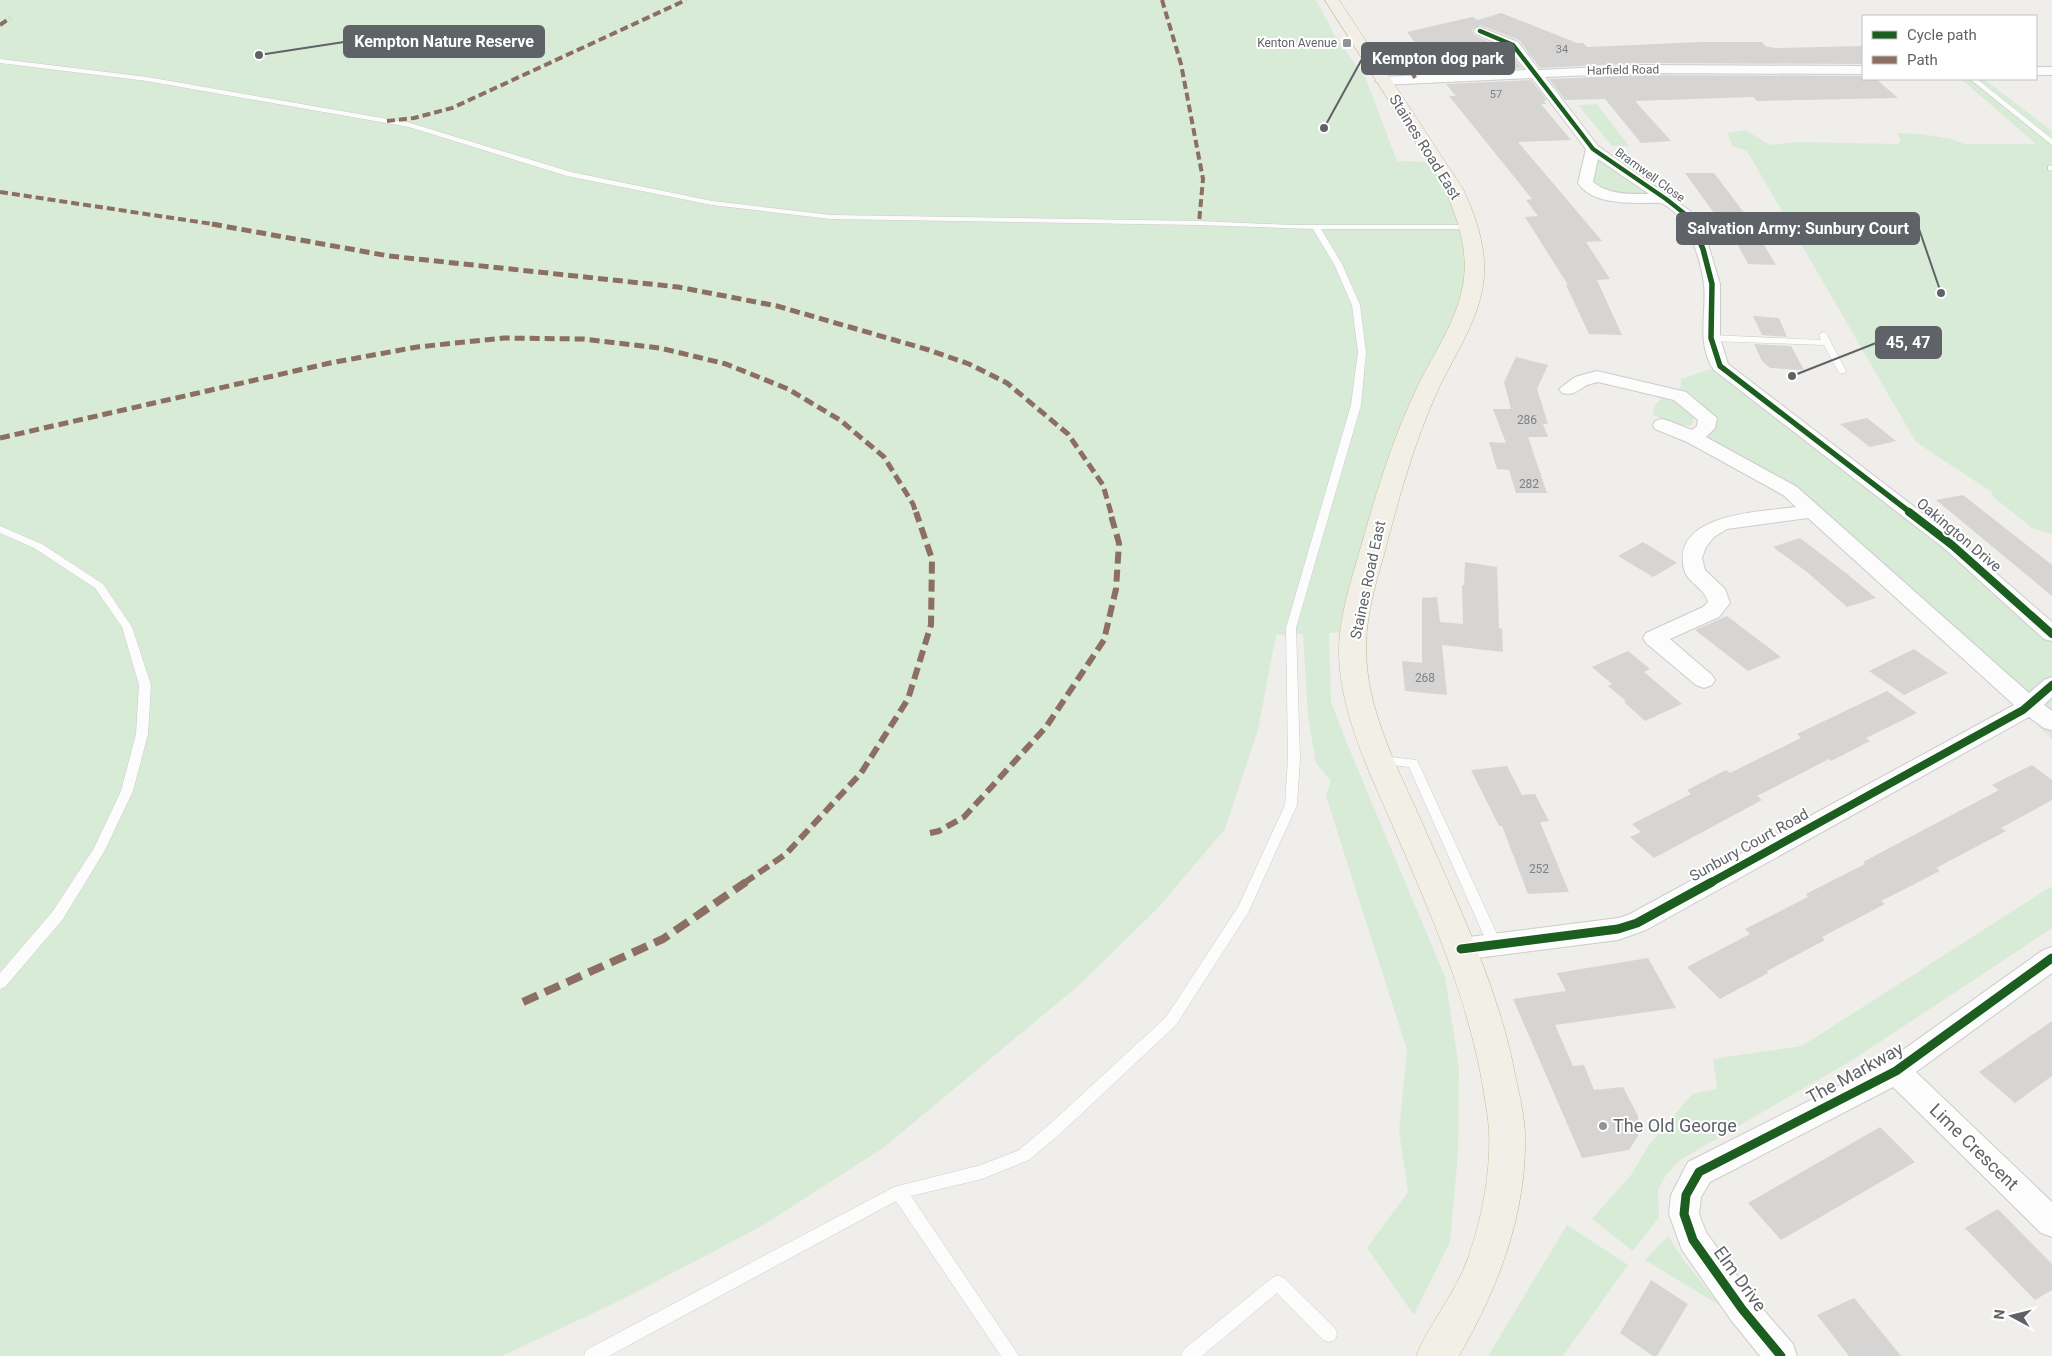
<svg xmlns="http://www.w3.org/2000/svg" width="2052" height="1356" font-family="Roboto,sans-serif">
	<rect width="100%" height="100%" fill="#efeeea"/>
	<path fill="#d8ebd6" d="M 0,0 L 1316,0 L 1336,38 L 1366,79 L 1397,161 L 1437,162 L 1454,189 L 1473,283 L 1427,390 L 1354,632 L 1329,633 L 1331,702 L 1348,746 L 1445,977 L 1459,1067 L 1458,1153 L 1450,1242 L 1414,1315 L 1367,1248 L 1408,1192 L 1399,1131 L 1407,1050 L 1326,796 L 1331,781 L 1316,763 L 1308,717 L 1303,634 L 1276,635 L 1258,730 L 1225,829 L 1157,909 L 1078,986 L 883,1148 L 760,1227 L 623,1299 L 502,1356 L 0,1356 Z
		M 1962,80 L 1985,80 L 2052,131 L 2052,534 L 2032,528 L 1991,495 L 1993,493 L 1916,442 L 1747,151 L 1733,146 L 1727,133 L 1745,130 L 1770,145 L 1795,142 L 1898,144 L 1901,142 L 1897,133 L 1921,134 L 1952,139 L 1964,144 L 2036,144 Z
		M 1597,104 L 1629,146 L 1612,146 L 1578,105 Z
		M 1593,149 L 1666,199 L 1612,196 L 1585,178 Z
		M 1720,366 L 2052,634 L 2052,739 L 1813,511 L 1694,438 L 1706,428 L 1680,396 L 1681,379 Z
		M 1665,395 L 1687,407 L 1694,419 L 1692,425 L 1680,426 L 1653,415 L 1654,406 Z
		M 2052,886 L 2052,928 L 1854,1059 L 1680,1160 L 1666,1175 L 1658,1190 L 1659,1217 L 1633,1251 L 1592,1219 L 1631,1175 L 1649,1145 L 1692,1094 L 1717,1089 L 1713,1059 L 1802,1046 Z
		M 1567,1225 L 1628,1265 L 1563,1356 L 1488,1356 Z
		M 1668,1236 L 1685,1262 L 1721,1306 L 1645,1260 Z"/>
	<path fill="#d6d5d3" d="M 1501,13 L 1577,43 L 1583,43 L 1587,47 L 1702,42 L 1762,42 L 1765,46 L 1775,48 L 1863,46 L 1863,64 L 1641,63 L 1540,68 L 1519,40 L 1480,25 L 1472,30 L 1474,35 L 1507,50 L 1522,68 L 1437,72 L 1407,32 L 1472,17 L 1478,20 Z
		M 1641,75 L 1863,76 L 1863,79 L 1876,79 L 1898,98 L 1757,101 L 1753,97 L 1635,101 L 1671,141 L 1641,143 L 1605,99 L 1565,100 L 1549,79 Z
		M 1531,80 L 1547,100 L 1544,101 L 1546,104 L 1541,104 L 1571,140 L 1518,142 L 1602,241 L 1586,242 L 1610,279 L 1597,280 L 1622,335 L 1589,334 L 1566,285 L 1568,285 L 1525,217 L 1538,216 L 1526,200 L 1532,199 L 1449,96 L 1456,96 L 1446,84 Z
		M 1685,173 L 1714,173 L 1745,214 L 1776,265 L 1748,264 L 1729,228 L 1714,213 Z
		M 1753,316 L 1779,318 L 1787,337 L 1762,335 Z
		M 1754,344 L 1791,346 L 1804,370 L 1770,368 L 1762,361 Z
		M 1516,357 L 1548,365 L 1537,389 L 1548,424 L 1543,424 L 1548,437 L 1528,437 L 1547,493 L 1516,493 L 1509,470 L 1497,469 L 1489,442 L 1506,443 L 1493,409 L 1511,409 L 1504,382 Z
		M 1867,418 L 1896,441 L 1870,447 L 1840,424 Z
		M 1963,495 L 2052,565 L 2052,596 L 1936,500 Z
		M 1800,538 L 1846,573 L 1876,598 L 1847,607 L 1807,572 L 1773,547 Z
		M 1643,542 L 1677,563 L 1653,577 L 1618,556 Z
		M 1465,562 L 1497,567 L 1499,628 L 1502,629 L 1503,652 L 1442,645 L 1447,695 L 1405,691 L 1402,661 L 1422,663 L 1422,598 L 1437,597 L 1440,622 L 1463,624 L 1462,585 L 1464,585 Z
		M 1727,616 L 1781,657 L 1748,671 L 1695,630 Z
		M 1914,649 L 1948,673 L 1904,695 L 1869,671 Z
		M 1628,651 L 1650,669 L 1644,672 L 1682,704 L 1645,721 L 1624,702 L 1626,701 L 1608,686 L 1612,684 L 1592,667 Z
		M 1887,691 L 1917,713 L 1866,738 L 1870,741 L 1831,761 L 1829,759 L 1757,796 L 1762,800 L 1654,858 L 1630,837 L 1641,832 L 1632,824 L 1691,794 L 1687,790 L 1726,770 L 1730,773 L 1801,738 L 1797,734 Z
		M 2032,765 L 2052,780 L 2052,800 L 2001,828 L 2006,831 L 1936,868 L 1940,871 L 1881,901 L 1885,904 L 1822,937 L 1825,940 L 1767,971 L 1768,973 L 1720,999 L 1687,967 L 1750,934 L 1745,929 L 1808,897 L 1806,894 L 1865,864 L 1863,862 L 1999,790 L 1992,785 Z
		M 1507,766 L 1522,795 L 1535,794 L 1549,821 L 1540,822 L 1569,892 L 1528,894 L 1502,826 L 1499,826 L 1471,770 Z
		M 1648,958 L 1676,1008 L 1555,1025 L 1573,1066 L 1584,1065 L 1594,1090 L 1623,1087 L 1638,1116 L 1638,1136 L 1629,1150 L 1582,1158 L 1513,999 L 1566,991 L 1557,973 Z
		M 2052,1021 L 2052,1076 L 2015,1103 L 1979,1072 Z
		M 1880,1127 L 1915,1162 L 1781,1240 L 1748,1203 Z
		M 1998,1209 L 2052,1264 L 2052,1290 L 2035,1300 L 1965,1228 Z
		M 1651,1280 L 1688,1304 L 1657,1356 L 1653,1356 L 1620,1333 Z
		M 1854,1298 L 1901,1356 L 1849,1356 L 1817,1315 Z"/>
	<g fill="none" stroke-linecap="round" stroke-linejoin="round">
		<g stroke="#cbcccc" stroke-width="1">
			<path id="service" d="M 0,59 L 147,77 L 410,123 L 571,172 L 712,201 L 831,215 L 1199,221 L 1291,225 L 1471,225 L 1471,229 L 1321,229 L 1342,264 L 1360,305 L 1366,352 L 1361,405 L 1296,628 L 1300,759 L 1297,805 L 1248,913 L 1176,1025 L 1061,1133 L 1029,1160 L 982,1179 L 911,1196 L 1019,1356 L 1001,1356 L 896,1201 L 609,1356 L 584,1356 L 586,1350 L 894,1187 L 981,1165 L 1019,1150 L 1051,1123 L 1166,1017 L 1238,907 L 1285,805 L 1288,759 L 1286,628 L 1351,405 L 1358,352 L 1352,305 L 1334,264 L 1313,229 L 1199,225 L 831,219 L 712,205 L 567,176 L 409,127 L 147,81 L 0,63 Z
				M 1970,79 L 1977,79 L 2052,139 L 2052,145 Z
				M 2048,166 L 2052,166 L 2052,170 L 2048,170 Z
				M 1823,332 L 1826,333 L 1846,371 L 1845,373 L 1839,373 L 1824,345 L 1711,341 L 1707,338 L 1711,335 L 1821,340 L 1819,335 Z
				M 0,526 L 42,544 L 103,584 L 132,627 L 151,685 L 148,734 L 133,791 L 105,850 L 63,919 L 5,987 L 0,989 L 0,973 L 53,911 L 94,848 L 121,791 L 136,734 L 139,685 L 122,627 L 95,588 L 34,548 L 0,533 Z
				M 1380,756 L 1417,760 L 1502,945 L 1500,949 L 1495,950 L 1490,949 L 1488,945 L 1409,767 L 1376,763 L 1374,760 L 1376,757 Z
				M 1278,1275 L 1284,1278 L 1335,1328 L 1337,1334 L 1335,1340 L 1329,1342 L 1323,1340 L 1277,1293 L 1202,1356 L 1181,1356 L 1183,1350 L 1272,1278 Z"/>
		</g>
		<g stroke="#cbcccc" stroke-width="2">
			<path id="minor" d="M 1480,27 L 1518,42 L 1539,70 L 1641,65 L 1863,66 L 1863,74 L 1641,73 L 1545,77 L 1598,146 L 1690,211 L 1704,231 L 1720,284 L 1720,338 L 1728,364 L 1959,541 L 2052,622 L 2052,641 L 2044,639 L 1945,549 L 1714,370 C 1696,344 1707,313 1704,284 C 1701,262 1693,237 1681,219 C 1677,214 1669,207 1663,204 C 1659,202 1650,203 1645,203 C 1623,203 1591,203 1578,183 L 1586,149 L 1532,78 L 1382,85 L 1375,81 L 1382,77 L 1526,70 L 1508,48 L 1476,34 L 1474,31 L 1476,28 ZM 1598,159 L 1649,194 C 1629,194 1609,195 1593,182 Z
				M 2036,67 L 2052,67 L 2052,75 L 2036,75 Z
				M 1597,371 L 1686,392 L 1717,418 L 1715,428 L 1706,437 L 1797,487 L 2029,693 L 2044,680 L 2052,677 L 2052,697 L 2044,705 L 2052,711 L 2052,730 L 2044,728 L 2029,717 L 1646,930 L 1618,940 L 1461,960 L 1452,957 L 1448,949 L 1452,941 L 1461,938 L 1618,918 L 1628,915 L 2014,705 L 1808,518 L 1727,529 L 1714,537 L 1706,547 L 1702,558 L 1705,570 L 1725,589 L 1730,603 L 1719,617 L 1670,639 L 1712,675 L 1715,680 L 1712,685 L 1704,688 L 1696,685 L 1646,643 L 1643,638 L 1646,633 L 1703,607 L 1708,602 C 1705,588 1687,583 1684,569 C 1671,513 1761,512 1796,507 L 1783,495 L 1687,442 L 1655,429 L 1653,425 L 1655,421 L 1662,419 L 1669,421 L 1692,430 L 1697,426 L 1698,420 L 1674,400 L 1598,382 L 1587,385 L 1574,393 L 1568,394 L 1562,393 L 1559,389 L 1575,377 Z
				M 2052,947 L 2052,973 L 1916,1072 L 2052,1202 L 2052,1237 L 2041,1233 L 1893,1087 L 1710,1182 L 1701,1197 L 1699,1214 L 1706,1232 L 1753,1298 L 1793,1344 L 1797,1356 L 1760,1356 L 1731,1320 L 1682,1250 L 1669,1214 L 1671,1195 L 1688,1162 L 1886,1062 L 2043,950 Z"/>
		</g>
		<g stroke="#c8b996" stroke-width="1">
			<path id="trunk" d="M 1325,0 L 1339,0 L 1463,189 C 1477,219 1488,252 1483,285 C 1477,324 1453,357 1437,392 C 1414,443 1399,497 1385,551 C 1376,582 1366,615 1366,648 C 1366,708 1396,765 1420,818 C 1457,903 1499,987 1516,1079 C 1520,1097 1524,1115 1525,1134 C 1527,1214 1498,1288 1459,1356 L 1416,1356 C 1430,1322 1456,1293 1468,1258 C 1482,1218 1491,1172 1489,1130 C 1488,1115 1485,1101 1483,1087 C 1467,994 1429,910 1392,824 C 1368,769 1338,708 1339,647 C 1340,614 1351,581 1360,550 C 1375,497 1391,443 1415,392 C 1431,357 1456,324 1463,285 C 1469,252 1458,219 1445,189 Z"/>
		</g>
		<use href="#service" fill="#fdfcfc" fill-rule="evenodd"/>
		<use href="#minor" fill="#fdfcfc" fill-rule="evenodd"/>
		<use href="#trunk" fill="#f2f0e6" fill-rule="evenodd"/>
		<path stroke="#8d6e63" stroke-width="4" stroke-dasharray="8 4" stroke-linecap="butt" d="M 1162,0 L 1181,64 L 1203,179 L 1199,223
			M 0,25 L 10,18
			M 1415,78 L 1409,66 L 1416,62 L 1423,62
			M 387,121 L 414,118 L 452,108 L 686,0
			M 0,192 L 219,225"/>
		<path stroke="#8d6e63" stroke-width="5" stroke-dasharray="10 5" stroke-linecap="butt" d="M 212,224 L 389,256 L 678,287 L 777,306 L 929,350 L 969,364 L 1007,383 L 1068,434 L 1103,485 L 1111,513
			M 0,438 L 330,363 L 417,347 L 504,338 L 583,339 L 660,348 L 726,364 L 788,389 L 840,420 L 884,457 L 913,504 L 916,513"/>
		<path stroke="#8d6e63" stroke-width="6" stroke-dasharray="12 6" stroke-linecap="butt" d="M 930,833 L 939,831 L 964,817 L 1046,727 L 1104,640 L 1116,589 L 1119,543 L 1110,512
			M 744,883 L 786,854 L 861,773 L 908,699 L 931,625 L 932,559 L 916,512"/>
		<path stroke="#8d6e63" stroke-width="8" stroke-dasharray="16 8" stroke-linecap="butt" d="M 523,1002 L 663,939 L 746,882"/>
		<g stroke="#fff" stroke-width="6">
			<path id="cycleway-far3" d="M 1480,31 L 1513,45 L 1593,149 L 1666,199 L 1685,214 L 1692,225"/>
		</g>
		<g stroke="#fff" stroke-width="8">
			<path id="cycleway-far2" d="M 1692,224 L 1703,249 L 1712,284 L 1711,338 L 1720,366 L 1911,513"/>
		</g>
		<g stroke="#fff" stroke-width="11">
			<path id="cycleway-far1" d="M 1909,512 L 1952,545 L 2052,634
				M 1710,883 L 2023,710 L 2052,685"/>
		</g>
		<g stroke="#fff" stroke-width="12">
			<path id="cycleway" d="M 1461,949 L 1618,929 L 1637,923 L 1712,882
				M 1781,1356 L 1742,1309 L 1693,1240 L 1684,1214 L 1686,1195 L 1699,1172 L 1896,1071 L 2052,958"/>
		</g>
		<use href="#cycleway-far3" stroke="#1b5e20" stroke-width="4.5"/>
		<use href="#cycleway-far2" stroke="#1b5e20" stroke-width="5.5"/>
		<use href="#cycleway-far1" stroke="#1b5e20" stroke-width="8"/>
		<use href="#cycleway" stroke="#1b5e20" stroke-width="9"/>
	</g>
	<g fill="#919496" stroke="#fff" stroke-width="2">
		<rect x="1342" y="38" width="10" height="10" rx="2.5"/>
		<circle cx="1603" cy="1126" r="5"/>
	</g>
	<g text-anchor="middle" stroke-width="4" stroke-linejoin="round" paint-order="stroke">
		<g font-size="11" fill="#7e8184">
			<text x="1562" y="53">34</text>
			<text x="1496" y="98">57</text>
		</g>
		<g font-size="12" fill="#5f6368" stroke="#fff" text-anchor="end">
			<text x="1337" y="47">Kenton Avenue</text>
		</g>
		<g font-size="12" fill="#5f6368" stroke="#fff">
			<text transform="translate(1623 70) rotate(-1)" y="4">Harfield Road</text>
			<text transform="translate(1650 175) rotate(36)" y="4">Bramwell Close</text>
		</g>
		<g font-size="12" fill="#7e8184">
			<text x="1527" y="424">286</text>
			<text x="1529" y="488">282</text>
			<text x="1425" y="682">268</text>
			<text x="1539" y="873">252</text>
		</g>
		<g font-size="15" fill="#5f6368" stroke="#fff">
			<text transform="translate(1425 147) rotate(58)" y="5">Staines Road East</text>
			<text transform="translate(1959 535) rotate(40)" y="5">Oakington Drive</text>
			<text transform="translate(1368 580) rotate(-78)" y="5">Staines Road East</text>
			<text transform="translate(1749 845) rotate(-29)" y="5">Sunbury Court Road</text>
		</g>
		<g font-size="18" fill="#5f6368" stroke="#fff">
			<text transform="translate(1855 1073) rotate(-29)" y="6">The Markway</text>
			<text transform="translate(1974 1147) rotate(44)" y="6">Lime Crescent</text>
			<text transform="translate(1740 1279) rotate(54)" y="6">Elm Drive</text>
		</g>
		<g font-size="18" fill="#5f6368" stroke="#fff" text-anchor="start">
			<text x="1613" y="1132">The Old George</text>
		</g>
	</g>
	<path fill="none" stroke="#5f6368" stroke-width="2" d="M259 55L344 42M1324 128L1362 59M1941 293L1919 229M1792 376L1876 343"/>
	<g fill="#5f6368" stroke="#fff" stroke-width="2">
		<circle cx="259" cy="55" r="5"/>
		<circle cx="1324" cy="128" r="5"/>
		<circle cx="1941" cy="293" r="5"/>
		<circle cx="1792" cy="376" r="5"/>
	</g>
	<g fill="#5f6368" stroke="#5f6368" stroke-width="2">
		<rect x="344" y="26" width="200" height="31" rx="5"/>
		<rect x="1362" y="43" width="152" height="31" rx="5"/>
		<rect x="1677" y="213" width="242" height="31" rx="5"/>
		<rect x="1876" y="327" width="65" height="31" rx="5"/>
	</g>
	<g font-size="16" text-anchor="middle" font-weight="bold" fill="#fff">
		<text x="444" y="47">Kempton Nature Reserve</text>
		<text x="1438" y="64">Kempton dog park</text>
		<text x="1798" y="234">Salvation Army: Sunbury Court</text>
		<text x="1908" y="348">45, 47</text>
	</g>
	<rect x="1862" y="15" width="175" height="65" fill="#ffffff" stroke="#bfc1c3"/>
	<rect x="1872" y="31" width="25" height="8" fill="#1b5e20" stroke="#bfc1c3"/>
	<text x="1907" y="40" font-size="15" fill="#5f6368">Cycle path</text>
	<rect x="1872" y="56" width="25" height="8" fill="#8d6e63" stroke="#bfc1c3"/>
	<text x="1907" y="65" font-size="15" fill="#5f6368">Path</text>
	<g transform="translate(2012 1316) rotate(277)" stroke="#ffffff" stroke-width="4" paint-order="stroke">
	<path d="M0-4L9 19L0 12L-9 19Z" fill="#5f6368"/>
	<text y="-8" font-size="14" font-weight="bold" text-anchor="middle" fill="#5f6368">N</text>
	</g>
</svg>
